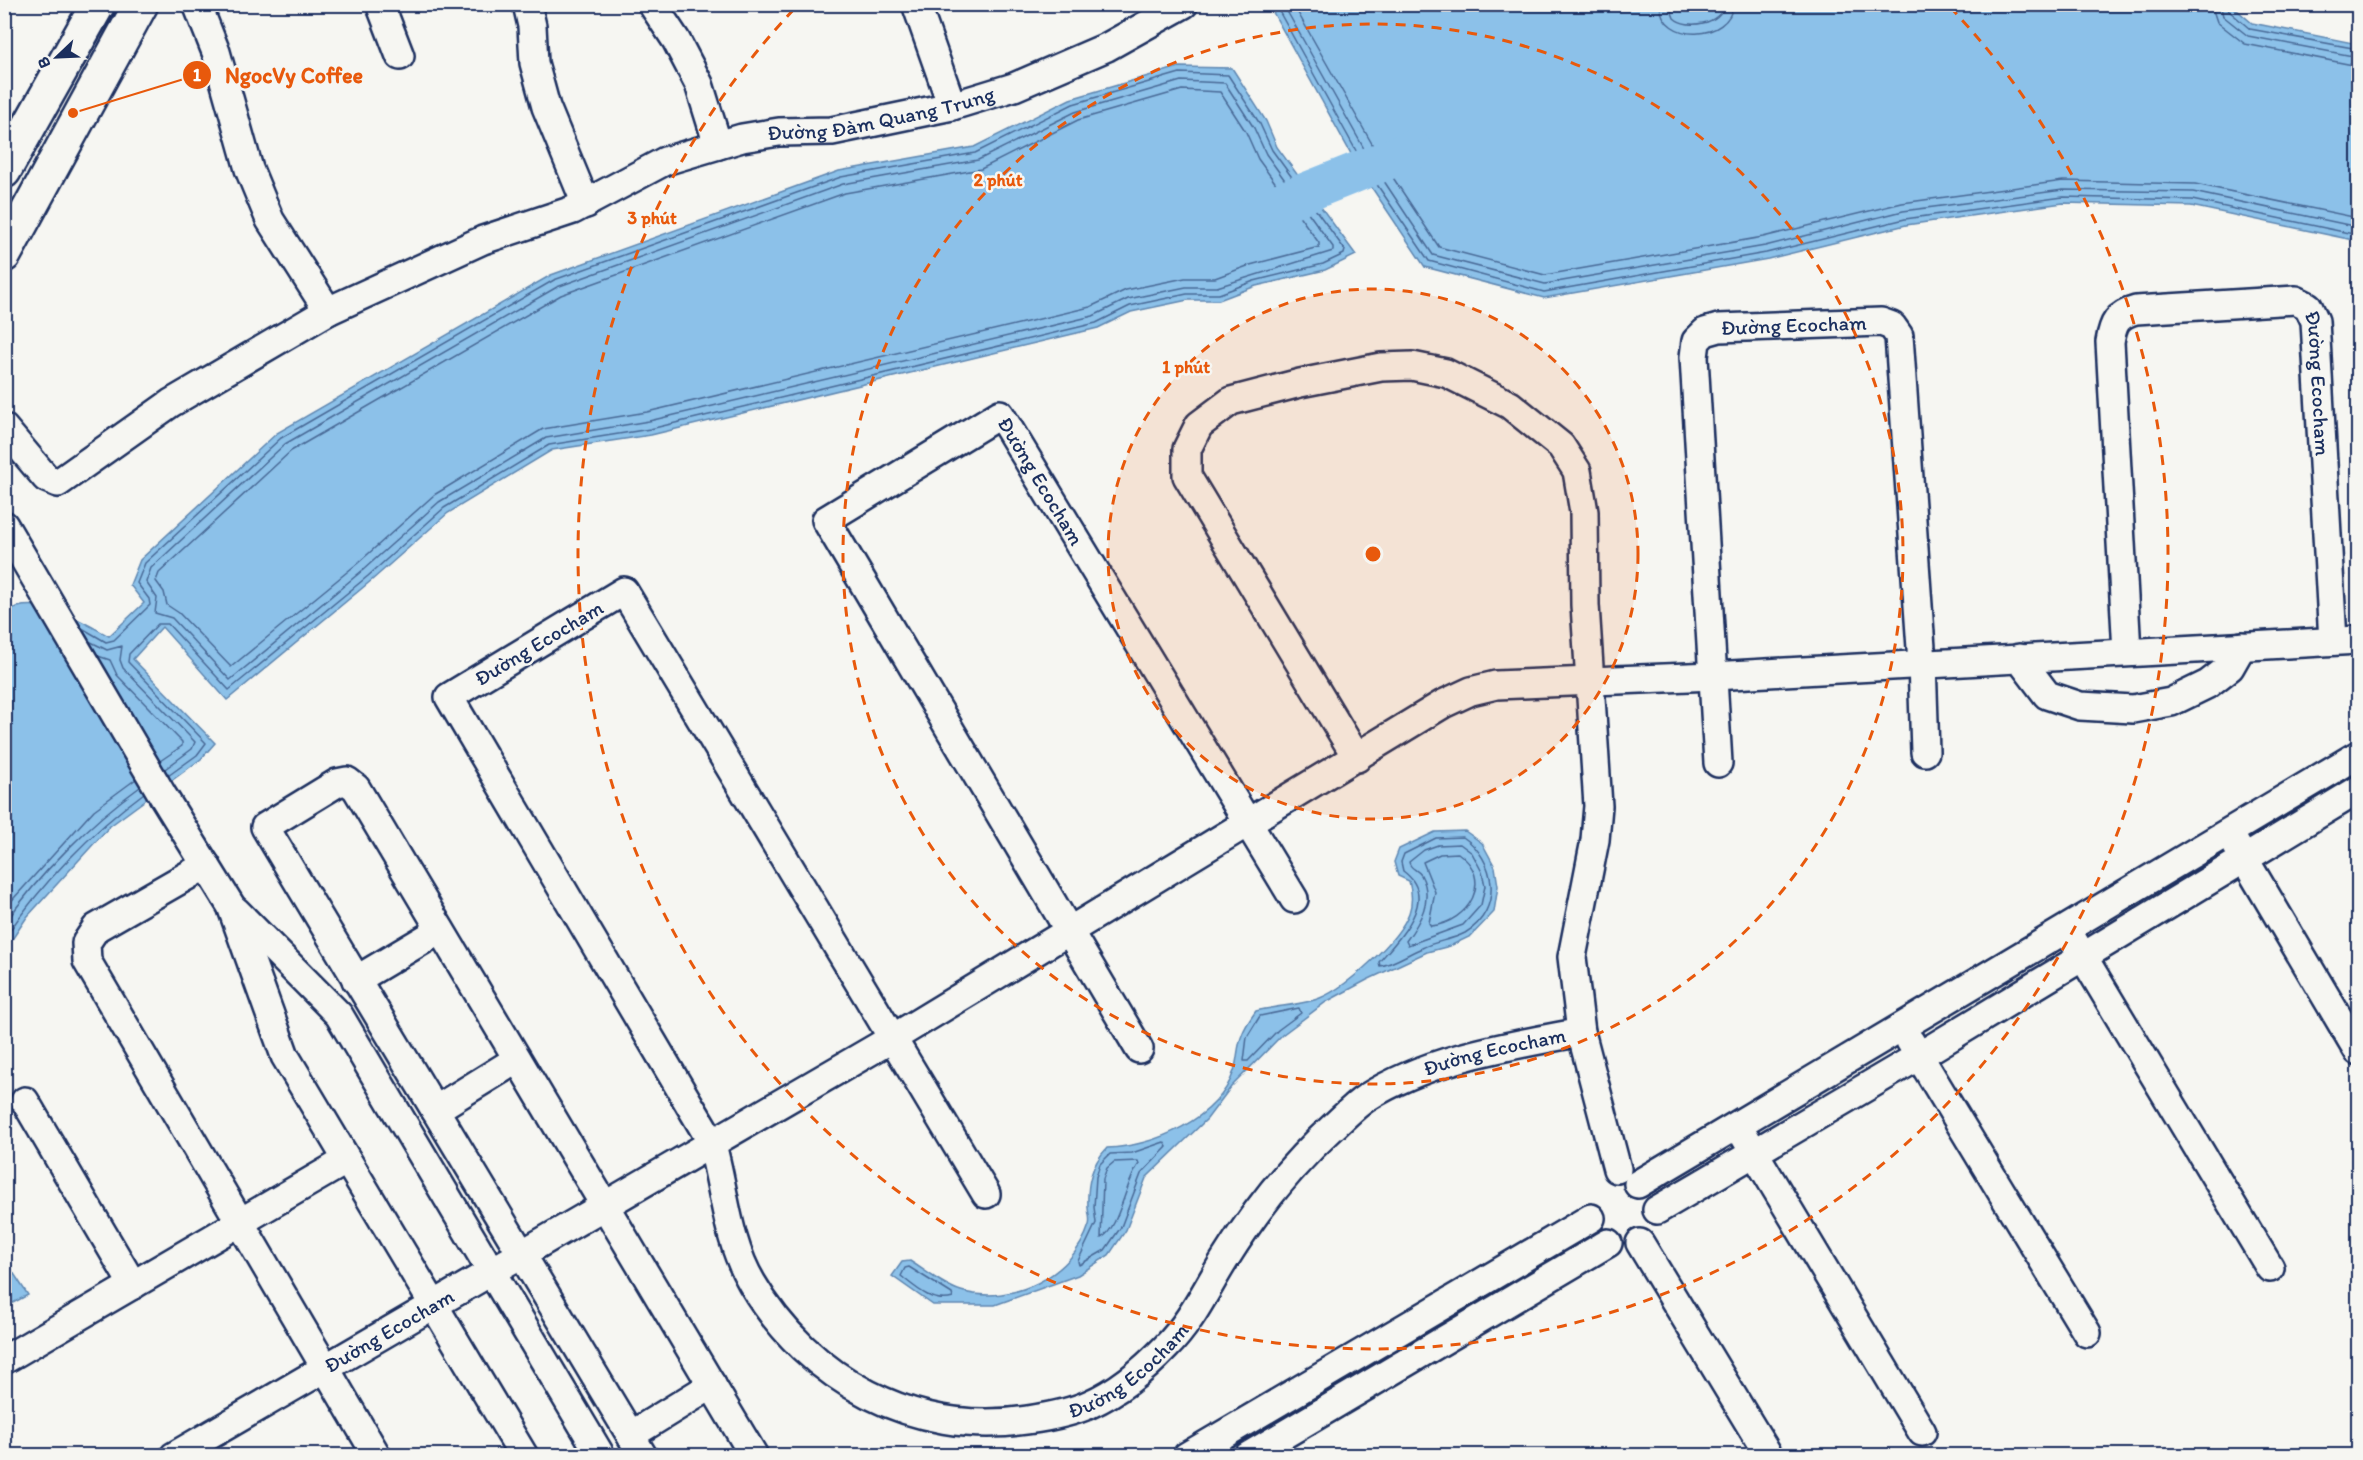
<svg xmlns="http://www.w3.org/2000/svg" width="2363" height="1460" font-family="Itim,sans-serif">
	<rect width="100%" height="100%" fill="#f6f6f2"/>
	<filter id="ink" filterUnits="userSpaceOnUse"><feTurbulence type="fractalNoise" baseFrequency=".0167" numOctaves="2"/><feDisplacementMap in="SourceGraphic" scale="12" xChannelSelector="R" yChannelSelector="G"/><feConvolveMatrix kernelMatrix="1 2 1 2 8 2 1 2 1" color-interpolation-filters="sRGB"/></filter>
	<g filter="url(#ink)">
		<path fill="#8cc1e9" stroke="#5f87b1" stroke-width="1.5" d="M 1681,5 L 1685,11 L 1731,4 L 2231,5 L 2252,23 L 2358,44 L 2358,241 L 2191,206 L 2063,203 L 1906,225 L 1768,259 L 1544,298 L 1425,267 L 1360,170 L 1269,5 Z
			M 1179,67 L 1232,68 L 1266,121 L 1277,147 L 1356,255 L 1325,270 L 1256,286 L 1219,300 L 1188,300 L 1131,312 L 1098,328 L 651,435 L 552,450 L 448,513 L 372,580 L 227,700 L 162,627 L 133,659 L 215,743 L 201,759 L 110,826 L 27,917 L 5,950 L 5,611 C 41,594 77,619 109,636 L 144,603 L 130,585 L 140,560 L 277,433 L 551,275 L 839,171 L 974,147 L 1070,99 Z
			M 1465,831 L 1482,843 L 1495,867 L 1498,886 L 1494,912 L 1471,936 L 1450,946 L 1427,952 L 1367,980 L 1326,1002 L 1282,1035 L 1231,1087 L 1207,1119 L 1146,1178 L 1126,1230 L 1109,1255 L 1078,1275 L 995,1305 L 933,1305 L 892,1276 L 902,1262 L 910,1261 C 926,1271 942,1285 961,1291 C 1012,1306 1073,1276 1089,1225 C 1091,1219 1088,1213 1088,1207 C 1087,1184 1091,1165 1107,1148 C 1153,1147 1218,1119 1234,1071 C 1238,1059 1237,1046 1242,1035 C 1245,1026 1251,1018 1256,1011 C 1274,1006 1304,1005 1320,998 C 1347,987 1399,940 1409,913 C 1413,902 1412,892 1409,881 L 1398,876 L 1394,862 L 1399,849 L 1435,832 Z
			M 5,1260 L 28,1295 L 11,1304 L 5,1293 Z"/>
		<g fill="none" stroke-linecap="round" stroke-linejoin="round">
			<path stroke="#486996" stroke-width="1.5" d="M 1275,4 L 1365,167 L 1429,261 L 1544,292 L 1766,253 L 1905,219 L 2063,197 L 2192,200 L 2358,235
				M 1283,4 L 1372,163 L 1433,255 L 1545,284 L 1765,246 L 1903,211 L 2063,190 L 2193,192 L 2358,227
				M 1293,4 L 1380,158 L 1439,247 L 1545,275 L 1763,237 L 1902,203 L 2063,181 L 2195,184 L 2358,218
				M 1660,4 C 1661,45 1731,41 1733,4
				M 1669,4 L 1674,18 C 1687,30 1722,24 1724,4
				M 2211,4 L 2217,22 L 2245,44 L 2358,66
				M 2220,4 L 2223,16 L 2248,36 L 2358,57
				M 2227,4 L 2229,11 L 2250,29 L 2358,49
				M 1181,81 L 1225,83 L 1254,128 L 1266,154 L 1333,247 L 1333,251 L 1217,287 L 1186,287 L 1128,299 L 1093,316 L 649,421 L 546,438 L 439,502 L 363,570 L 230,680 L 172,618 L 155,613 L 157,598 L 146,582 L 151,568 L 285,444 L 557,287 L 843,184 L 978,160 L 1075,112 Z
				M 1182,90 L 1220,92 L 1246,132 L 1258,159 L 1319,243 L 1319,247 L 1250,265 L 1215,278 L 1185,278 L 1126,290 L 1090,307 L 647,412 L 543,429 L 434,495 L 358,563 L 231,667 L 179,613 L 167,605 L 164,592 L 156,581 L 159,573 L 291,451 L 561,295 L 845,193 L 981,169 L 1078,120 Z
				M 82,628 L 106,642 L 114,640 L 150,605 L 149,599 L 137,583 L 145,563 L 281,438 L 554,280 L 841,177 L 975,153 L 1073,104 L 1180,73 L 1228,75 L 1260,124 L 1272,150 L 1345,250 L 1344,254 L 1323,264 L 1254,281 L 1219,294 L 1187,294 L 1130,306 L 1096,323 L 650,429 L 549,445 L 444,508 L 368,576 L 229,690 L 168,624 L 158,624 L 129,654 L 128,662 L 206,743 L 197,755 L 168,776
				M 89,641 L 107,650 L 122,646 L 120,660 L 123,668 L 195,742 L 192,749 L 165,769
				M 98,656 L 110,660 L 117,675 L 182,742 L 182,746 L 160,761
				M 1463,837 C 1496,859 1504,910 1465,933 C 1452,940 1436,941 1422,948 C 1409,953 1394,964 1380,966 L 1379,962 C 1400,937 1440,898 1403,871 L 1401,862 L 1404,854 L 1436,838 Z
				M 1438,845 L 1460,844 L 1472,853 L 1482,872 L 1485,886 L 1481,905 L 1463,925 L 1408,945 L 1406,941 C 1420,922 1434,899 1421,875 C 1417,869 1410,869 1409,862 L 1424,850 Z
				M 1458,853 C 1495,879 1469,922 1431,926 L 1429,923 L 1435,892 L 1423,862 L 1440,854 Z
				M 4,909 L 94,810 L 136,779
				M 4,925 C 38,875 91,822 140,787
				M 4,939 C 41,884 91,832 144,793
				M 1299,1008 L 1301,1013 L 1278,1030 L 1248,1061 L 1244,1061 L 1247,1037 L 1260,1016 Z
				M 1164,1142 L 1167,1147 L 1141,1174 L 1121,1227 L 1105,1250 L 1079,1265 L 1078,1261 L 1096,1223 L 1094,1207 L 1096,1177 L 1100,1164 L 1110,1154 L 1132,1153 Z
				M 1138,1161 L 1139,1164 C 1125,1182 1119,1230 1101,1238 L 1103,1179 L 1107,1168 L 1114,1162 Z
				M 909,1267 L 952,1294 L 953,1298 C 933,1304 916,1288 901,1276 L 905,1268 Z"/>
			<path stroke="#5f87b1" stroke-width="7" d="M 1314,198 L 1360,170"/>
			<path stroke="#8cc1e9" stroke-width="40" d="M 1257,212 L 1412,150"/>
			<g stroke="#1b2f5e" stroke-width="32">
				<g id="minor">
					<path d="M 197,4 L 216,52 L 249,169 L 270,220 L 328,311"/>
					<path d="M 380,4 L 400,56"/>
					<path d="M 527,4 L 532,26 L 534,63 L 546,107 L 586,204"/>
					<path d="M 652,4 L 676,40 L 699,84 L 718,145"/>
					<path d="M 916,4 L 952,106"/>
					<path id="s1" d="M 4,428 L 46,478 L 58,483 L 171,403 L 328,311 L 483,240 L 573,210 L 665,161 L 742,138 L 779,132 L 832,131 L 952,106 L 1014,87 L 1107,47 L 1184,4"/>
					<path d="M 4,525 L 163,796 L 231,906 L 285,1056 L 524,1456"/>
					<path id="s2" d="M 2127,652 L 2110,342 C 2113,323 2117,315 2136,310 L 2296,300 L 2308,306 L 2315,321 L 2333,641"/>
					<path d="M 2019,658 L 2047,695 L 2080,706 L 2133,709 L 2171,702 L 2208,684 L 2230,667 L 2242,646"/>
					<path d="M 1357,758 L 1187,476 L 1187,449 L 1199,425 L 1231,401 L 1300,383 L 1381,367 L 1412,366 L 1446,373 L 1510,405 L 1561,446 L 1577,471 L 1584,512 L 1585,605 L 1598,806 L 1595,840 L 1572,957 L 1581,1032 L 1617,1169"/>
					<path id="s3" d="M 1718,763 L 1694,357 L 1696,341 L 1705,332 L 1719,328 L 1881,322 L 1892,326 L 1899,336 L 1922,662 L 1925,752"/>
					<path d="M 2235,843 L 2358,1051"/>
					<path d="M 206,865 L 96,928 L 86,943 L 87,961 L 377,1456"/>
					<path d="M 236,911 L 339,1015 L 601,1456"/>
					<path d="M 2073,940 L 2270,1268"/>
					<path d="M 356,980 L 440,930"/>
					<path d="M 1910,1041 L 2087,1333"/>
					<path id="s4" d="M 1139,1049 L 826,520 L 1000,414 L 1294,899"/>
					<path d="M 25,1101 L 133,1285"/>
					<path d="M 435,1110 L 516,1060"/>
					<path d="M 1745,1137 L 1922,1432"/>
					<path d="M 1638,1184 L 2358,755"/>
					<path id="s5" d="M 986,1194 L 624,591 L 449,697 L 711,1141 C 725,1189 726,1239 752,1283 C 808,1380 915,1437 1027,1420 C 1048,1417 1071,1413 1090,1404 C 1119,1391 1144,1370 1166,1347 C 1192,1321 1206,1289 1225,1259 C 1256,1209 1291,1165 1334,1126 C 1344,1117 1354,1106 1366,1098 C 1429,1058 1509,1046 1581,1032"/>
					<path d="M 1657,1210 L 1919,1056 L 2358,790"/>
					<path d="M 1640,1243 L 1769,1456"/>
					<path d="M 4,1360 L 347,1160"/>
					<path d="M 631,1435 L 712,1385"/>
					<path id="s6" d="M 174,1456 L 893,1038 L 1443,704 L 1471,691 L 1496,685 L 1713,676 L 2358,640"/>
					<path d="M 643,1456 L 265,827 L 337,783 L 347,781 L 356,788 L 754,1456"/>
					<path d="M 1187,1456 L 1591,1218"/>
					<path d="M 1248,1456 L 1608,1243"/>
				</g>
			</g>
			<g stroke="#1b2f5e" stroke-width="38">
				<path id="highway" d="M 4,171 L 98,4
					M 4,255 L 141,4"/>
			</g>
			<use href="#minor" stroke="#f6f6f2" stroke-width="27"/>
			<use href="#highway" stroke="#f6f6f2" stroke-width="33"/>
		</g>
	</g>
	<circle cx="1373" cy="554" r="265" fill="#e8590c" fill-opacity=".12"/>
	<g fill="none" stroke="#e8590c" stroke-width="3" stroke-dasharray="10 8">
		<circle cx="1373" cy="554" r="265"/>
		<circle cx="1373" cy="554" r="530"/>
		<path d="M1950 7A795 795 0 1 1 796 7"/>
	</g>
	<g text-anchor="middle" stroke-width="5" stroke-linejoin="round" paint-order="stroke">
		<g font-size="21" fill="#1b2f5e" stroke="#f6f6f2">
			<text dy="7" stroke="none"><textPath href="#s1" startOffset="990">Đường Đàm Quang Trung</textPath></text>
			<text dy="7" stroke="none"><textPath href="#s3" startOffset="525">Đường Ecocham</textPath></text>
			<text dy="7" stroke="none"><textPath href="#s2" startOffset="608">Đường Ecocham</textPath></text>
			<text dy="7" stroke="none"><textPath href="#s4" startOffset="897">Đường Ecocham</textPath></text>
			<text transform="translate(539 643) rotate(-31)" y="7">Đường Ecocham</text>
			<text dy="7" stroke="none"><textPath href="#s5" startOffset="2518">Đường Ecocham</textPath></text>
			<text dy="7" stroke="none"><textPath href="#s6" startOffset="249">Đường Ecocham</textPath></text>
			<text dy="7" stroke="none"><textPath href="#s5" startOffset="2014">Đường Ecocham</textPath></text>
		</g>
	</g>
	<circle cx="1373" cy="554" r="9" fill="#e8590c" stroke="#f6f6f2" stroke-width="3"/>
	<g font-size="18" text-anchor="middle" font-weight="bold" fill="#e8590c" stroke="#f6f6f2" stroke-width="5" stroke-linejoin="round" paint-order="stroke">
		<text x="998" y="186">2 phút</text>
		<text x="652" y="224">3 phút</text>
		<text x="1186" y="373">1 phút</text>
	</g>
	<path fill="none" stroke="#e8590c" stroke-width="2" d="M73 113L197 75"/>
	<g fill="#e8590c" stroke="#f6f6f2" stroke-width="2">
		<circle cx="73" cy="113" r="6"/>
		<circle cx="197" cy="75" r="15"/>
	</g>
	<g font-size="18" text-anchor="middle" font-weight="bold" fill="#fff">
		<text x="197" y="81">1</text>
	</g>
	<g font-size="22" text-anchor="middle" font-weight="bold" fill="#e8590c" stroke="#f6f6f2" stroke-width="5" stroke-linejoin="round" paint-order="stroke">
		<text x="294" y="83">NgocVy Coffee</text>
	</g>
	<rect width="2363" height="1460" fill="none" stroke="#f6f6f2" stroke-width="24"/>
	<rect x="12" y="12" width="2339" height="1436" fill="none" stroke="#1b2f5e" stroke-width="2" filter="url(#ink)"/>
	<g transform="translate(57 57) rotate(247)" stroke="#f6f6f2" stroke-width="4.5" paint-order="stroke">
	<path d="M0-4.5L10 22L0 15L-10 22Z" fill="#1b2f5e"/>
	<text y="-9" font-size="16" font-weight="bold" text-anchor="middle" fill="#1b2f5e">B</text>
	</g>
</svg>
